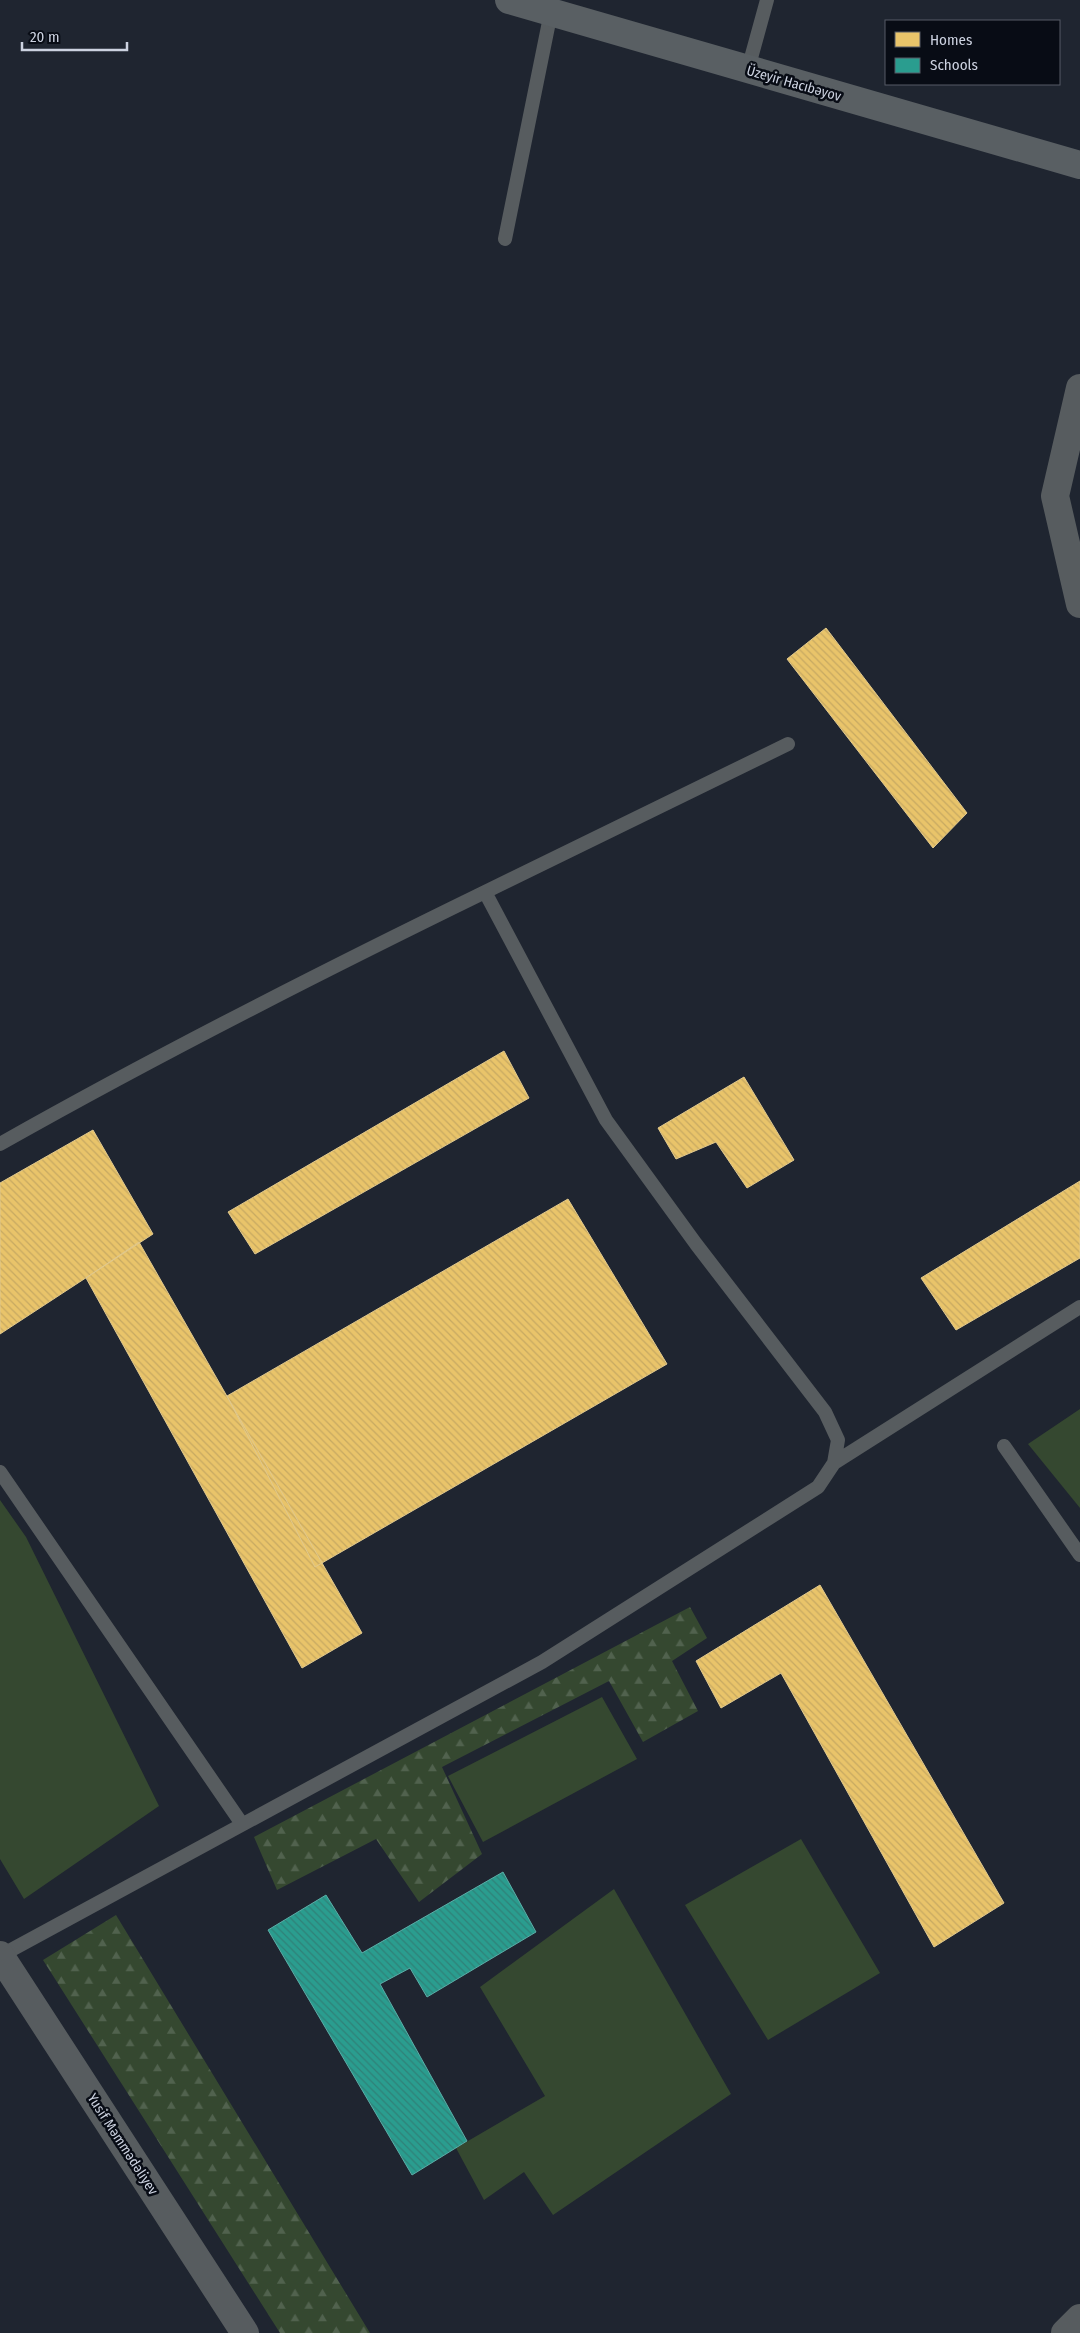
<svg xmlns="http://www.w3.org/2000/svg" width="1080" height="2333" font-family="'Fira Sans Condensed',sans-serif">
	<defs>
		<pattern id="forest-firs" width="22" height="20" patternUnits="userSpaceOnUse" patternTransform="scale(1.25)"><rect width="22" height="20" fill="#354830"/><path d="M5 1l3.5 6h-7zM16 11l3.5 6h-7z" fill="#51624e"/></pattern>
		<pattern id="homes-back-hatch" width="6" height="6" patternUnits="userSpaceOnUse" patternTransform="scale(1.25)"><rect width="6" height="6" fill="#e9c46a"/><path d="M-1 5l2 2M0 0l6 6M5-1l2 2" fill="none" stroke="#c7a962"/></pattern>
		<pattern id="schools-back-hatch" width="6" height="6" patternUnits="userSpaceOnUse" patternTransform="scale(1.25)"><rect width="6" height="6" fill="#2a9d8f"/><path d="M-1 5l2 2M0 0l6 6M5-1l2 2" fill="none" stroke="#308178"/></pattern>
	</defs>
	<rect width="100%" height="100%" fill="#1f2530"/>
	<path fill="#354830" d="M 1080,1409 L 1080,1508 L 1028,1444 Z
		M 0,1500 L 26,1537 L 159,1806 L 24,1899 L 0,1859 Z
		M 602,1697 L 637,1759 L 483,1842 L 448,1776 Z
		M 801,1839 L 880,1973 L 768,2040 L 685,1905 Z
		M 614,1889 L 731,2094 L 553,2215 L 524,2172 L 484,2200 L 456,2148 L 545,2096 L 480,1987 Z"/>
	<path fill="url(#forest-firs)" d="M 690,1607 L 707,1638 L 672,1661 L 698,1711 L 643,1742 L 609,1681 L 442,1767 L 482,1854 L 419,1902 L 376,1839 L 277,1890 L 254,1837 Z
		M 116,1915 L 370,2333 L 280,2333 L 43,1960 Z"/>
	<path fill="url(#homes-back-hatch)" stroke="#e0c88d" d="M 826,628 L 967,813 L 933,848 L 787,659 Z
		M 504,1051 L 529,1098 L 255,1254 L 228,1212 Z
		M 744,1077 L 794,1160 L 747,1188 L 716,1142 L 676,1159 L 658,1128 Z
		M 93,1130 L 153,1234 L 0,1334 L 0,1183 Z
		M 1080,1181 L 1080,1258 L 956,1330 L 921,1278 Z
		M 568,1199 L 667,1364 L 315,1567 L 227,1396 Z
		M 139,1242 L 362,1633 L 302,1668 L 86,1278 Z
		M 820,1585 L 1004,1903 L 934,1947 L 781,1673 L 721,1708 L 696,1661 Z"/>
	<path fill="url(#schools-back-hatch)" stroke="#5bada7" d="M 503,1872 L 536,1932 L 427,1997 L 410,1968 L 380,1984 L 467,2141 L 412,2175 L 268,1930 L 326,1895 L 362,1953 Z"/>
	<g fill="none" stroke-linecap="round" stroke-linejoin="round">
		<path stroke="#575c5f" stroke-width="14" d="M 748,69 L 767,0
			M 505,239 L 551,12
			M 485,892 L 788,744
			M 0,1144 C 159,1054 321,972 485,892 L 606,1120 L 696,1244 L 825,1412 L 838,1440 L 834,1463 L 818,1487 L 542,1662 L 0,1956
			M 1004,1446 L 1080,1555
			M 834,1463 L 1080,1307
			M 0,1472 L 242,1824"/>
		<path stroke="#575c5f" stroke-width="28" d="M 1080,388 L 1055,496 L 1080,604
			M 0,1955 L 245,2333
			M 1065,2333 L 1080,2318"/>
		<path stroke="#595f63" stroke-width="28" d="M 509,0 L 1080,165"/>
	</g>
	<g text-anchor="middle" stroke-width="5" stroke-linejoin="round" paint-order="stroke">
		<g font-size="14" fill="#ccd2e0" stroke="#080c15">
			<text transform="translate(794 83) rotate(16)" y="5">Üzeyir Hacıbəyov</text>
			<text transform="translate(123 2144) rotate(57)" y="5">Yusif Məmmədəliyev</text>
		</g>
	</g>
	<rect x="885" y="20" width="175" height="65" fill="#080c15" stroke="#565b66"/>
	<rect x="895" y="32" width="25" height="15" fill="#e9c46a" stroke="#565b66"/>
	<text x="930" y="45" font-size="15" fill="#ccd2e0">Homes</text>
	<rect x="895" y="58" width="25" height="15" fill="#2a9d8f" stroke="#565b66"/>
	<text x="930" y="70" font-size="15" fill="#ccd2e0">Schools</text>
	<path d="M22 42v8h105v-8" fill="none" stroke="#ccd2e0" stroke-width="2.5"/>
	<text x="30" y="42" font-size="15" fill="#ccd2e0" stroke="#080c15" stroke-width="4" paint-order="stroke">20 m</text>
</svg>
